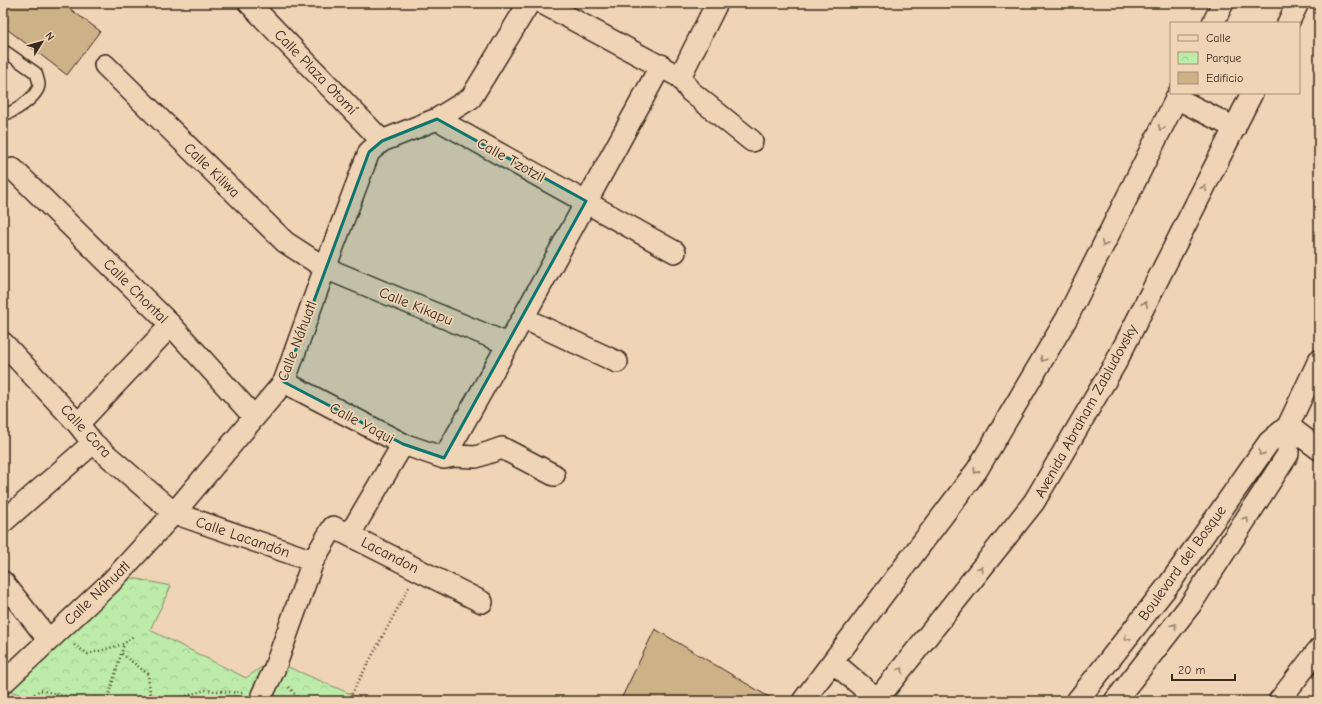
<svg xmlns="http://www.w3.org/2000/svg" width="1322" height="704" font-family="'Comic Neue',sans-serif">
	<defs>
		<pattern id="park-crowns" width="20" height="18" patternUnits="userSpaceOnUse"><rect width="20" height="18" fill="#bdeba9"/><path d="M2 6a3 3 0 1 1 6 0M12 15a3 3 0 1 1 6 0" fill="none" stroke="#a3ca91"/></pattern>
	</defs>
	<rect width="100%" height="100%" fill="#efd4b6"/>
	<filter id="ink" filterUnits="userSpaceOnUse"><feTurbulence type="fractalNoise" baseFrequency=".025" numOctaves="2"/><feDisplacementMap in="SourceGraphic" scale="8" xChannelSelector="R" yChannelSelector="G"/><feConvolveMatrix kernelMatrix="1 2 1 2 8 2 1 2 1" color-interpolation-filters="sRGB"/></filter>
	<g filter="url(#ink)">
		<path fill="url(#park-crowns)" stroke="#7c8a64" d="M 113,574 L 171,586 L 150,630 L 246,678 L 272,660 L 367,701 L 49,701 L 8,691 Z"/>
		<path fill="#cdb287" stroke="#3b2a1e" d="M 3,3 L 62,3 L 100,31 L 67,75 L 3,26 Z
			M 655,629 L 774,700 L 620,701 Z"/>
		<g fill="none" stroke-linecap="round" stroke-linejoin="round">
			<g stroke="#3b2a1e" stroke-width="14">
				<path id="service" d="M 3,50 L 36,73 C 37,76 39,82 39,85 C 38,96 13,114 3,114"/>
			</g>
			<g stroke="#3b2a1e" stroke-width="24">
				<path id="minor" d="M 249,3 L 382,141
					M 542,3 L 680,77 L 690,91 L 752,141
					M 1213,23 L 1223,3
					M 1288,23 L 1298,3
					M 105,65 L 285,242 L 325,268 L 508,344
					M 680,77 L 717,3
					M 1176,98 L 1235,128
					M 437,119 L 675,252
					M 13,169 L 171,325 L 254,417
					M 523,318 L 617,362
					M 3,343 L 78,424 L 93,443 L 174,513 L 313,561
					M 284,382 L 403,444 L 444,458 L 454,456 L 476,457 L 502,448 L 554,475
					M 78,424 L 171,325
					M 1288,426 L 1319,449
					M 444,458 L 523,318 L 661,65
					M 3,522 L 93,443
					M 350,534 L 403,444
					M 3,582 L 48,639
					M 833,662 L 878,700
					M 3,683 L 111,582 L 174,513 L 284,382 L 325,268 L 369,152 L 382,141 L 437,119 L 471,98 L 529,3
					M 262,695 L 274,670 L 313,561 L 333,527 L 482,602
					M 803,701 L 977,470 L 1067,318 L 1179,93
					M 876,701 L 1034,502 L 1115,364 L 1252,93
					M 1077,701 L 1170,583 L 1269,442 L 1288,426
					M 1115,701 L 1191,604 L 1288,454 L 1288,426 L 1319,360
					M 1279,701 L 1319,649"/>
			</g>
			<path stroke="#3b2a1e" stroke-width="2.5" stroke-dasharray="1 3" stroke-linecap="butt" d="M 74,645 L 88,654 L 124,644 L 133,636
				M 122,654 L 148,674 L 151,701
				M 289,687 L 300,701
				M 150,693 L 165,701
				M 19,696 L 40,701
				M 28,699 L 40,690 L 86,701
				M 107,701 L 124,644
				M 171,701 L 205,690 L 243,693
				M 348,701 L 409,587"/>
			<use href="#service" stroke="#efd4b6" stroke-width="11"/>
			<use href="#minor" stroke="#efd4b6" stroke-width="21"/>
		</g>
		<defs><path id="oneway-chevron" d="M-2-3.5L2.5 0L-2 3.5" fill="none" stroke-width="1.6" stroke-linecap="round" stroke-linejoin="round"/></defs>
		<g stroke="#957f6a">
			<use href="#oneway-chevron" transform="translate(1161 128) rotate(116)"/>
			<use href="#oneway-chevron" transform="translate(1204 188) rotate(-63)"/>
			<use href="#oneway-chevron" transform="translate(1104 244) rotate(116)"/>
			<use href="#oneway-chevron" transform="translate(1145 304) rotate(-63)"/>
			<use href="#oneway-chevron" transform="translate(1043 359) rotate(121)"/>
			<use href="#oneway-chevron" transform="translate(1261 453) rotate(125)"/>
			<use href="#oneway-chevron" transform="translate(976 471) rotate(124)"/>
			<use href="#oneway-chevron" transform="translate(1246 519) rotate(-57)"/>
			<use href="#oneway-chevron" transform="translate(981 569) rotate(-52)"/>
			<use href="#oneway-chevron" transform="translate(1174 626) rotate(-52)"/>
			<use href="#oneway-chevron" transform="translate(1127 638) rotate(129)"/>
			<use href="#oneway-chevron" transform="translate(901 670) rotate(-52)"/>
		</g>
	</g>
	<path fill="#0f766e" fill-opacity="0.2" stroke="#0f766e" stroke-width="3" stroke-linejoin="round" d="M 437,119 L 586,201 L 444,458 L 403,444 L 284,382 L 369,152 L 382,141 Z"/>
	<g text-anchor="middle" stroke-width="3.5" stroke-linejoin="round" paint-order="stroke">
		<g font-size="15" fill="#3b2a1e" stroke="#efd4b6">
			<text transform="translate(316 72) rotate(46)" y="5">Calle Plaza Otomí</text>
			<text transform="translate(511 160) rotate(29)" y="5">Calle Tzotzil</text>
			<text transform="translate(212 170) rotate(44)" y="5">Calle Kiliwa</text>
			<text transform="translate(136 291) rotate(45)" y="5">Calle Chontal</text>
			<text transform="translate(416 306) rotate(22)" y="5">Calle Kikapu</text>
			<text transform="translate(297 341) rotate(-69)" y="5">Calle Náhuatl</text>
			<text transform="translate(1086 411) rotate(-61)" y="5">Avenida Abraham Zabludovsky</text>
			<text transform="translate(362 423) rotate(28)" y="5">Calle Yaqui</text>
			<text transform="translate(86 431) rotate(47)" y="5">Calle Cora</text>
			<text transform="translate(243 537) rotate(19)" y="5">Calle Lacandón</text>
			<text transform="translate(390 555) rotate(27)" y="5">Lacandon</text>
			<text transform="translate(1182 563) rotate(-54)" y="5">Boulevard del Bosque</text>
			<text transform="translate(97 593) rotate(-44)" y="5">Calle Náhuatl</text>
		</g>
	</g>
	<rect width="1322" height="704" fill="none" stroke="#efd4b6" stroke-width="16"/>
	<rect x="8" y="8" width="1306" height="688" fill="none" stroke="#3b2a1e" stroke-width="1.5" filter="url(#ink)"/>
	<rect x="1170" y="22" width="130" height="72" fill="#efd4b6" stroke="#a79079"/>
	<rect x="1178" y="35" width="20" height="6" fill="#efd4b6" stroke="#a79079"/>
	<text x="1206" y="42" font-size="12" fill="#3b2a1e">Calle</text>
	<rect x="1178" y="52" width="20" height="12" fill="url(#park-crowns)" stroke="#a79079"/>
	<text x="1206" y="62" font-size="12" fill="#3b2a1e">Parque</text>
	<rect x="1178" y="72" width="20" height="12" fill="#cdb287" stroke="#a79079"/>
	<text x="1206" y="82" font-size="12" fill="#3b2a1e">Edificio</text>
	<g transform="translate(42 42) rotate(53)" stroke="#efd4b6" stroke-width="3" paint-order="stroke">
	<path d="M0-3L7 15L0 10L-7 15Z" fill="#3b2a1e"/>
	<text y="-6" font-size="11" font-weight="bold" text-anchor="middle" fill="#3b2a1e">N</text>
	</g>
	<path d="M1172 674v6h63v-6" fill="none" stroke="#3b2a1e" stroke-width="2"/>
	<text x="1178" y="674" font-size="12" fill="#3b2a1e" stroke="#efd4b6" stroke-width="3" paint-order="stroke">20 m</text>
</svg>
